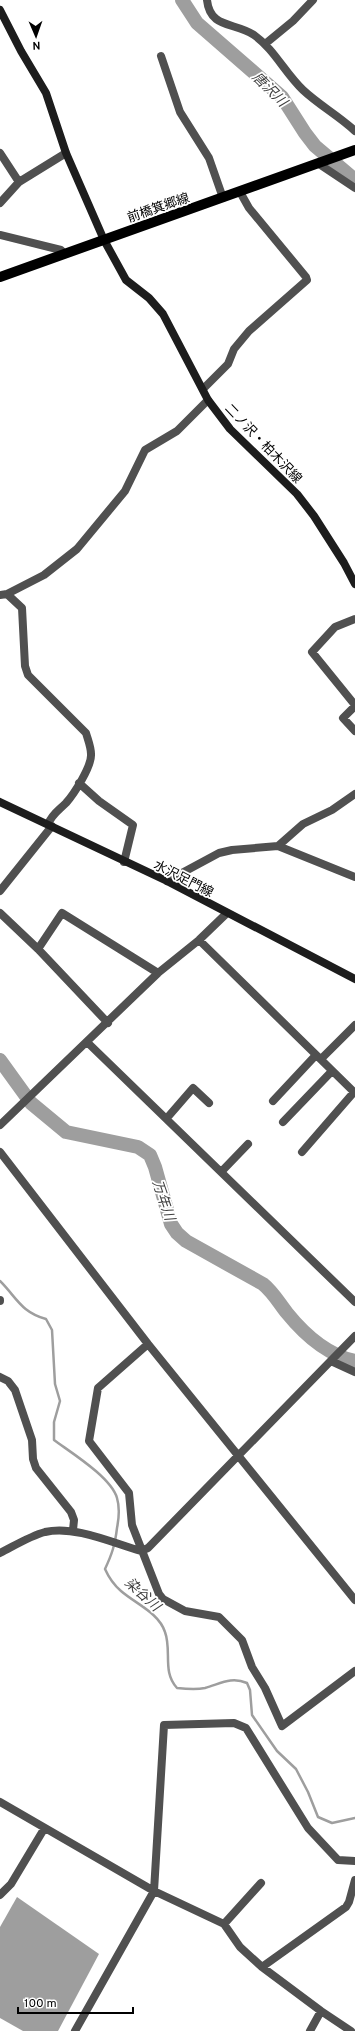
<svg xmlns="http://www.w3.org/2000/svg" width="355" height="2031" font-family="Overpass,'Noto Sans JP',sans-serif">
	<rect width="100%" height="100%" fill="#fff"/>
	<path fill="#9e9e9e" d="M 17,1897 L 99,1954 L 58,2031 L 23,2031 L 0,2018 L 0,1927 Z"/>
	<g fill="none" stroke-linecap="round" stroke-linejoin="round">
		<path stroke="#9e9e9e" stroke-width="2.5" d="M 0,1281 C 17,1298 21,1312 46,1319 L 52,1330 L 55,1384 L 60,1401 L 54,1422 L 54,1440 C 70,1452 111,1477 117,1498 C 120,1508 119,1518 117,1528 C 115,1545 112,1554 105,1569 C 109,1578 114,1585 121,1591 C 136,1604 159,1613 165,1632 C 172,1651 162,1672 177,1688 C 186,1689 196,1690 205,1688 C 220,1684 231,1676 247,1683 L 250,1690 L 252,1715 L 277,1751 L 296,1769 L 308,1792 L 318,1817 L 332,1823 L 355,1818"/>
		<path stroke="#9e9e9e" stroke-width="14" d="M 182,0 L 197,23 L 282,97 L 305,133 L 315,146 L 355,180
			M 0,1060 L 31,1103 L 66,1132 L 138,1147 L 150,1155 L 155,1167 L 171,1224 L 177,1233 L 186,1241 L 263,1284 C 273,1292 279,1303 287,1313 C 304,1334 328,1355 355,1361"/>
		<path stroke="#505050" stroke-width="8" d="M 207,0 C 210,29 235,22 254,35 C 274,49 285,73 303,90 C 319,105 339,116 355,131
			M 265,44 L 293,21 L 313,0
			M 161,56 L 180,112 L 209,158 L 223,198
			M 0,153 L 19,182
			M 319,164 L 355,188
			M 0,203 L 19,182 L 66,153
			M 0,235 L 61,250 L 65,254
			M 203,389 L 228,364 L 234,349 L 249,331 L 307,280 L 306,277 L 249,208 L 240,192
			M 7,594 L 22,608 L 25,666 L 28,675 L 86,733 C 88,740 91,747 91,754 C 92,766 74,794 66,803 C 58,811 53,813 48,824
			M 0,595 L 7,594 L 44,575 L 77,549 L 125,491 L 145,450 L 177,431 L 208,400
			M 355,619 L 335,627 L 312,652 L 355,705
			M 355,706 L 343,718 L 355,731
			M 79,783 L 99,801 L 133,825 L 124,862
			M 278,846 L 355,877
			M 167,881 L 219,853 L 232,850 L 278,846 L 303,824 L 332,810 L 355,794
			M 0,891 L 52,826
			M 0,913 L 38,949 L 108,1023
			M 199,940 L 355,1093
			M 38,949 L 62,913 L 158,973
			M 88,1043 L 355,1302
			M 321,1059 L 355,1025
			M 273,1101 L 316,1055
			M 167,1118 L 193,1088 L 209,1103
			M 283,1122 L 332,1071
			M 0,1125 L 158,973 L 199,940 L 227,913
			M 0,1152 L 148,1344 L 355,1600
			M 302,1152 L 354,1092
			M 222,1171 L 248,1144
			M 0,1300 L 0,1301
			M 148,1344 L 98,1388 L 89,1441 L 129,1493 L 132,1525 L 159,1594 L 163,1599 L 185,1611 L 219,1617 L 242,1640 L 252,1667 L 265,1688 L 282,1726 L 355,1671
			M 331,1361 L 355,1372
			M 0,1377 L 8,1381 L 15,1390 L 32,1440 L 33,1459 L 36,1468 L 71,1512 L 74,1520 L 73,1530
			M 0,1553 C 14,1546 30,1536 45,1532 C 74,1525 113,1543 141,1551 L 148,1548 L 355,1336
			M 0,1802 L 154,1891 L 224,1924 L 240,1947 L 262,1967 L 321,2011 L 351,2031
			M 0,1895 L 11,1884 L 44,1829
			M 224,1924 L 261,1883
			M 262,1967 L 346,1907 L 349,1902 L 355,1880
			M 75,2031 L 154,1891 L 164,1725 L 234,1723 L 246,1728 L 308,1828 L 338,1860 L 355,1861
			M 310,2031 L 321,2011"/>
		<path stroke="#1d1d1d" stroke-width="8" d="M 0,10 L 21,51 L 46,93 L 66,153 L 104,240 L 126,280 L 149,298 L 163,314 L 208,400 L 230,429 L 297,494 L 314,516 L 344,563 L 355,584
			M 0,802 L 167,881 L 355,979"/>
		<path stroke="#000" stroke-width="10" d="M 0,277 L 355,150"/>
	</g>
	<g text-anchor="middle" stroke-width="3.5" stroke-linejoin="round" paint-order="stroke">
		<g font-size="13" fill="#000" stroke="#fff">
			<text transform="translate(158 207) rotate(-19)" y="5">前橋箕郷線</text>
			<text transform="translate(264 443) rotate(46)" y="5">二ノ沢・柏木沢線</text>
			<text transform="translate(184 878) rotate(27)" y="5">水沢足門線</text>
		</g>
		<g font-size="14" font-style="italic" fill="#3f3f3f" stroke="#fff">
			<text transform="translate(270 89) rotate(45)" y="5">唐沢川</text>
			<text transform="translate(164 1200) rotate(71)" y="5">万年川</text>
			<text transform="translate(143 1594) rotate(42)" y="5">染谷川</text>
		</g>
	</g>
	<g transform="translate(36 36) rotate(178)" stroke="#ffffff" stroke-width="3" paint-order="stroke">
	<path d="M0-3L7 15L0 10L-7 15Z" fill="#000000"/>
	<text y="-6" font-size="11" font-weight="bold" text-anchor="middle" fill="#000000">N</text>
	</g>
	<path d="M18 2007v6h115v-6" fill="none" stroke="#000000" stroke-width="2"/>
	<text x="24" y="2007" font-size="12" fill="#000000" stroke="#ffffff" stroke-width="3" paint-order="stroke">100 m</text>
</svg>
